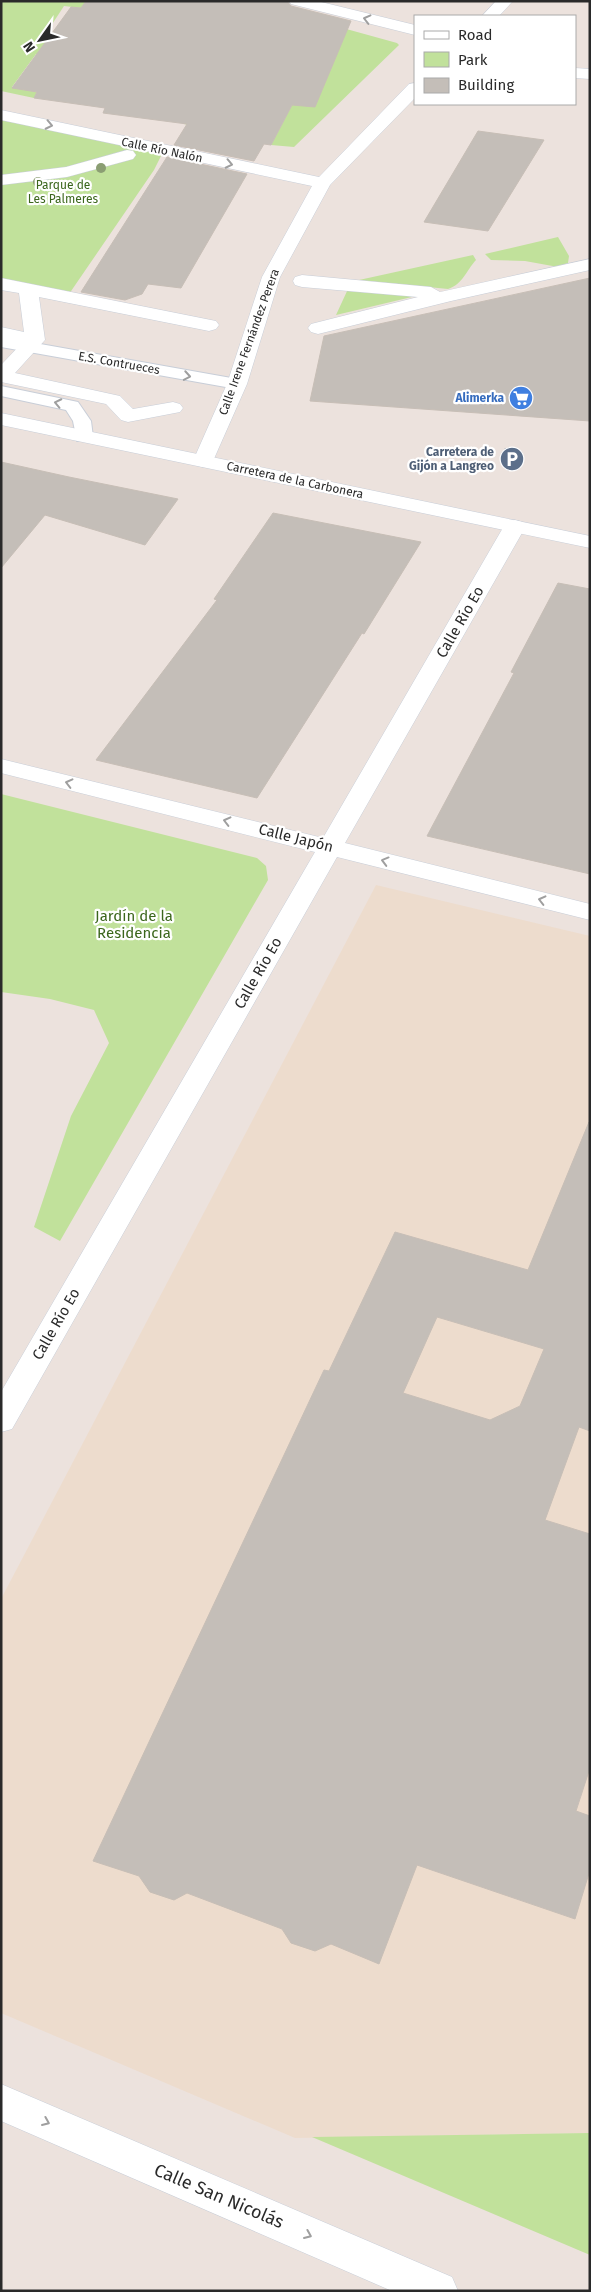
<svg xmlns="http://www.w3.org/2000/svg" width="591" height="2292" font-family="'Fira Sans',sans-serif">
	<rect width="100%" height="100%" fill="#ece2dd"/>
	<path fill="#eddccd" d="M 376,885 L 590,936 L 590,2133 L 295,2138 L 1,2013 L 1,1599 Z"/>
	<path fill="#c1e19b" d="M 1,1 L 86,1 L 81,8 L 64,6 L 43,38 L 80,42 L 245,1 L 397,43 L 399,45 L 294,147 L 271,145 L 292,105 L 332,64 L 194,126 L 184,124 L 194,108 L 68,56 L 36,54 L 12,87 L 37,92 L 34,98 L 1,91 Z
		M 1,115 L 164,150 L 154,170 L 67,297 L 1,284 Z
		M 558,237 L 569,256 L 568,263 L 558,267 L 525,261 L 491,260 L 485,254 Z
		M 473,255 L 476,260 C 466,271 463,284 448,289 L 359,280 Z
		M 348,289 L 416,296 L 336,315 Z
		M 1,794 L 257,858 L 266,866 L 268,880 L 60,1241 L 34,1227 L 71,1116 L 109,1043 L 94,1010 L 50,999 L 1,992 Z
		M 590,2133 L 590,2255 L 312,2137 L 589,2133 Z"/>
	<path fill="#c4beb8" stroke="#c7beb6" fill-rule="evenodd" d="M 86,1 L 287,1 L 291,6 L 351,21 L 315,107 L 292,105 L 271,145 L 264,144 L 254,161 L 174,145 L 187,124 L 103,113 L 105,108 L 34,98 L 37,92 L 12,88 L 71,7 L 81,8 Z
		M 478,131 L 544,140 L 488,231 L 424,222 Z
		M 167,157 L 247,174 L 181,288 L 148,284 L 142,294 L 125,300 L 81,292 Z
		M 590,278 L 590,421 L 310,401 L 324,336 Z
		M 1,462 L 69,477 L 178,499 L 145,545 L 45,515 L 1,568 Z
		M 273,513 L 421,542 L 364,634 L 362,633 L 257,798 L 96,760 L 217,600 L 214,599 Z
		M 558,583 L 590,589 L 590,874 L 427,836 L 514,673 L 511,672 Z
		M 589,1122 L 590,1431 L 579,1427 L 545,1520 L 590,1534 L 590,1768 L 576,1811 L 590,1816 L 590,1870 L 575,1919 L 417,1865 L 379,1964 L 331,1944 L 315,1951 L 291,1943 L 282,1929 L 187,1893 L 174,1900 L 150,1892 L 139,1876 L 93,1861 L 324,1370 L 329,1371 L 395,1232 L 528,1270 ZM 437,1317 L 544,1349 L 520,1406 L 490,1420 L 403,1393 Z"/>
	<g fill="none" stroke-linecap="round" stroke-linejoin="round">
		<g stroke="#c8ced8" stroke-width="2">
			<path id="service" d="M 1,337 L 237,379 L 243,380 L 246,384 L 243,388 L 237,389 L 1,347 Z
				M 1,386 L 78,402 L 91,421 L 93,437 L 91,441 L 77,441 L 73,421 L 66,410 L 1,396 Z"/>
		</g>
		<g stroke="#c8ced8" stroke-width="1">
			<path id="pedestrian" d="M 575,68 L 590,69 L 590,79 L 575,78 Z
				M 127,150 L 133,151 L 136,155 L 133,159 L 67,177 L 1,185 L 1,175 L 66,167 Z
				M 590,259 L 590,270 L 451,301 L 318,334 L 311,332 L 308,328 L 311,324 L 418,297 L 302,287 L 295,285 L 293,281 L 295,277 L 302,275 L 431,287 L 440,292 Z
				M 1,278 L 216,321 L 219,325 L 216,329 L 209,331 L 39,297 L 45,340 L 15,373 L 120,396 L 133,409 L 173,402 L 180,404 L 183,408 L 180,412 L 128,422 L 121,420 L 106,404 L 1,382 L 1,365 L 22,343 L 1,339 L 1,327 L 24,332 L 19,293 L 1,290 Z"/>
		</g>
		<g stroke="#c8ced8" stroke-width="1">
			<path id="minor" d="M 289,1 L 317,1 L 415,25 L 415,35 L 291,4 Z
				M 496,1 L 513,1 L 499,16 L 482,16 Z
				M 415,83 L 415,98 L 330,185 L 280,277 L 247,384 L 213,461 L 210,465 L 203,467 L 196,465 L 193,461 L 227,384 L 262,277 L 312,186 L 1,120 L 1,110 L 319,177 L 409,84 Z
				M 515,520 L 522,522 L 526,526 L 345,843 L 590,904 L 590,920 L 337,857 L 12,1429 L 1,1432 L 1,1392 L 315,852 L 1,773 L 1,759 L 323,838 L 504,526 L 508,522 Z
				M 1,2084 L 452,2277 L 458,2291 L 392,2291 L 1,2121 Z"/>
		</g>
		<g stroke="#c8ced8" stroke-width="1">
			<path id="tertiary" d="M 1,413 L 590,536 L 590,548 L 1,425 Z"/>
		</g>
		<use href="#service" fill="#fff" fill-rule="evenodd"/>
		<use href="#pedestrian" fill="#fff" fill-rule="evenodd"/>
		<use href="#minor" fill="#fff" fill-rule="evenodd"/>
		<use href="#tertiary" fill="#fff" fill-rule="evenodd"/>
	</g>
	<g fill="#8b9e73">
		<circle cx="101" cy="168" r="5"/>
		<circle cx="38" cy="182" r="5"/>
	</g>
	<defs><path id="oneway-chevron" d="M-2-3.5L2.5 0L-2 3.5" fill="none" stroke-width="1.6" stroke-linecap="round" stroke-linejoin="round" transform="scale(1.25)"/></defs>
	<g stroke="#9f9f9f">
		<use href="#oneway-chevron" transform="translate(367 19) rotate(-166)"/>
		<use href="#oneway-chevron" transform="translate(49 125) rotate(12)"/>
		<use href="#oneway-chevron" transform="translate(229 164) rotate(12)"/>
		<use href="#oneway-chevron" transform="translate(187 376) rotate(10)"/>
		<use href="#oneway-chevron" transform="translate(58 403) rotate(-168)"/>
		<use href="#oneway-chevron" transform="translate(69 783) rotate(-166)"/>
		<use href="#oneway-chevron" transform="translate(227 821) rotate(-166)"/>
		<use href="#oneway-chevron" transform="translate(385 861) rotate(-165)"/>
		<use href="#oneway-chevron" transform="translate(542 900) rotate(-166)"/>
		<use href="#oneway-chevron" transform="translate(46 2122) rotate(23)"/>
		<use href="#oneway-chevron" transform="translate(308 2235) rotate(23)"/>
	</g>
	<defs>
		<g id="supermarket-disc" transform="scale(1.25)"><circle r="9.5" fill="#3f7fe0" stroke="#fff"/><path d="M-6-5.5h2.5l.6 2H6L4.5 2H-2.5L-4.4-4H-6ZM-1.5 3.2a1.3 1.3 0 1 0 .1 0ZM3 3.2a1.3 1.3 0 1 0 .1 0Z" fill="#fff"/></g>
		<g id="parking-disc" transform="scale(1.25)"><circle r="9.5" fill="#5c6f8a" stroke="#fff"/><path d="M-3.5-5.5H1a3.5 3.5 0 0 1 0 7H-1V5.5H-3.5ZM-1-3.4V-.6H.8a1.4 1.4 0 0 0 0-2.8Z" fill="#fff"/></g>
	</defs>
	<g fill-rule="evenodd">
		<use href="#supermarket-disc" x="521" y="398"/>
		<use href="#parking-disc" x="512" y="459"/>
	</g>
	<g text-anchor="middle" stroke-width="4.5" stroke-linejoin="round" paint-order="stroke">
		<g font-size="12" fill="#2a2a2a" stroke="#fff">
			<text transform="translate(162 150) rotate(12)" y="4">Calle Río Nalón</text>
			<text transform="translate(249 342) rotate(-70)" y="4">Calle Irene Fernández Perera</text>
			<text transform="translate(119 363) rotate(10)" y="4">E.S. Contrueces</text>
			<text transform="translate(295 480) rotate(12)" y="4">Carretera de la Carbonera</text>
		</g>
		<g font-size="12" fill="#3b661c" stroke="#fff">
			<text x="63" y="189">Parque de<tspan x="63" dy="14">Les Palmeres</tspan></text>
		</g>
		<g font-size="12" font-weight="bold" fill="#366cbe" stroke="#fff" text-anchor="end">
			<text x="504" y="402">Alimerka</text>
		</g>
		<g font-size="12" font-weight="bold" fill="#4e5e75" stroke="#fff" text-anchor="end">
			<text x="494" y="456">Carretera de<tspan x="494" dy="14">Gijón a Langreo</tspan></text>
		</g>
		<g font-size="15" fill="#2a2a2a" stroke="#fff">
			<text transform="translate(460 622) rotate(-60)" y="5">Calle Río Eo</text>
			<text transform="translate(296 838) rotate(14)" y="5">Calle Japón</text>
			<text transform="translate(258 973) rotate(-60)" y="5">Calle Río Eo</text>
			<text transform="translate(56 1324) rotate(-60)" y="5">Calle Río Eo</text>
		</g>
		<g font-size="15" fill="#3b661c" stroke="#fff">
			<text x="134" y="921">Jardín de la<tspan x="134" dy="17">Residencia</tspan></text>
		</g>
		<g font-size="18" fill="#2a2a2a" stroke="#fff">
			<text transform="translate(219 2196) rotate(23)" y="6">Calle San Nicolás</text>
		</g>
	</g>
	<rect width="591" height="2292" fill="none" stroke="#2a2a2a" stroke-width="5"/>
	<rect x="414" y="15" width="162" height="90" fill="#ffffff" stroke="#aaaaaa"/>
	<rect x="424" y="31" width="25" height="8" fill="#ffffff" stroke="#aaaaaa"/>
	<text x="458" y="40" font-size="15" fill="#2a2a2a">Road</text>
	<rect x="424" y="52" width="25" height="15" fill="#c1e19b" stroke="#aaaaaa"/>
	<text x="458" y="65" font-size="15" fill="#2a2a2a">Park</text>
	<rect x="424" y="78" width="25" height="15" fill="#c4beb8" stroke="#aaaaaa"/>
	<text x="458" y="90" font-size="15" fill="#2a2a2a">Building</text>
	<g transform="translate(40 40) rotate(237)" stroke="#ffffff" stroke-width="4" paint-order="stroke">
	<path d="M0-4L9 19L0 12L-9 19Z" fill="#2a2a2a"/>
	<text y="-8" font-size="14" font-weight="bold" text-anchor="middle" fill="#2a2a2a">N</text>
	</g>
</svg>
